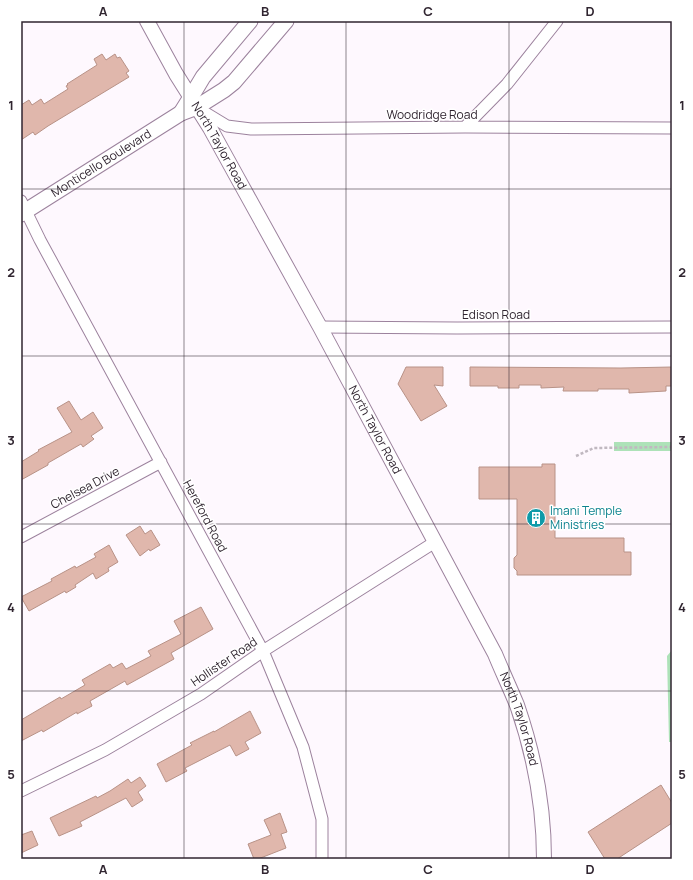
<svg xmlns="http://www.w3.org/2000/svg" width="693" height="880" font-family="Manrope,sans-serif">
	<rect width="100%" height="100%" fill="#fef8fe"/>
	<path fill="#ade2b8" d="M 614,442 L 672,442 L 672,451 L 614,451 Z
		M 672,650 L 672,742 L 669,742 L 667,656 Z"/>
	<path fill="#e0b7ac" stroke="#b89287" d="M 102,54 L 106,60 L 115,54 L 117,58 L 120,57 L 129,71 L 126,73 L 129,77 L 48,126 L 35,135 L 33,132 L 21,140 L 21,105 L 29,100 L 32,105 L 41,99 L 44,104 L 68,89 L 66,86 L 68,85 L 67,84 L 97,65 L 94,59 Z
		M 406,367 L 443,367 L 443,386 L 434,385 L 447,406 L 421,421 L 398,384 Z
		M 470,367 L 621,368 L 672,367 L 672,386 L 666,386 L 666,391 L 629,393 L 629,389 L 598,389 L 598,391 L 563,391 L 564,387 L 541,388 L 541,385 L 519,385 L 519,388 L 498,388 L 498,386 L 470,386 Z
		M 69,401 L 81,420 L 93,412 L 103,428 L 91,436 L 94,439 L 83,447 L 81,444 L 48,463 L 48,465 L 21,480 L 21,462 L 39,451 L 38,450 L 72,432 L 57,408 Z
		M 542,464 L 555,464 L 555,538 L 624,538 L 624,552 L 631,552 L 631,575 L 517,575 L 517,571 L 514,568 L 514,558 L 517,555 L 517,499 L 479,499 L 479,467 L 542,467 Z
		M 140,526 L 145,534 L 151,530 L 160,545 L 150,551 L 149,549 L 140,556 L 126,535 Z
		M 109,545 L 118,562 L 108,568 L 109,571 L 96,579 L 93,573 L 75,585 L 76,587 L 66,593 L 65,591 L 29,611 L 21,597 L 52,581 L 51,579 L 75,566 L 76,568 L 96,557 L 94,554 Z
		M 201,607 L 213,629 L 171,653 L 174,659 L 127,685 L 125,681 L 90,701 L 92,706 L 77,714 L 77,712 L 43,732 L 42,730 L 21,741 L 21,720 L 60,697 L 61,699 L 85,685 L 82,680 L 110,664 L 113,668 L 122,663 L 126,669 L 151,656 L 148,651 L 181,634 L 174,621 Z
		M 250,711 L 261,733 L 245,742 L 249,749 L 236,756 L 230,745 L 185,768 L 187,771 L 166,782 L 157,764 L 192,745 L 190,743 L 214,731 L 214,732 Z
		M 140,777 L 146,786 L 138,792 L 143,800 L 132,807 L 126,798 L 80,822 L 82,826 L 59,836 L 50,818 L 96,796 L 97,798 L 110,791 L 128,779 L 131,783 Z
		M 661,785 L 672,803 L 672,823 L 617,859 L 605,859 L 588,832 Z
		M 280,813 L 287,832 L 281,834 L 286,848 L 258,859 L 254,859 L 248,844 L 271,835 L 264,820 Z
		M 32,831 L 38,845 L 21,853 L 21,835 Z"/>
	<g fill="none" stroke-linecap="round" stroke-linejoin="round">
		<g stroke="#9c829d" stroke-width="13">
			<path id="minor" d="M 199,109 L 227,126 L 251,129 L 465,127 L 672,128
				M 465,127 L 507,84 L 557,21
				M 21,201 L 40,240 L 263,651 L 303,747 L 322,819 L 322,859
				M 320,327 L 457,328 L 672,327
				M 21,537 L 161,462
				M 21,791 L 105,750 L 201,694 L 263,651 L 435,542"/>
		</g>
		<g stroke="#9c829d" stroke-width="16">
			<g id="tertiary">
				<path id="s1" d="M 147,21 L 176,74 L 210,128 L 237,177 L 320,327 L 495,654 C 502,671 510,688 517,705 C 534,754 544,807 544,859"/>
			</g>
		</g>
		<g stroke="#9c829d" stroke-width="17">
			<g id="secondary">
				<path d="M 181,113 L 191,97 L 203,77 L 250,21"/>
				<path id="s2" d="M 21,214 L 181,113 L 197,107 L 224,90 L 234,82 L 286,21"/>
			</g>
		</g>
		<path stroke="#c0b8c0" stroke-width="2.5" stroke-dasharray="3 2" stroke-linecap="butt" d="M 576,456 L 594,448 L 672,447"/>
		<use href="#minor" stroke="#fff" stroke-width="11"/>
		<use href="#tertiary" stroke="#fff" stroke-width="14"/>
		<use href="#secondary" stroke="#fff" stroke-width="15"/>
	</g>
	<path fill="none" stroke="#302530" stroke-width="1" stroke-opacity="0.55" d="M 184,21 L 184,859M 346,21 L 346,859M 509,21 L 509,859M 21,189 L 672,189M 21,356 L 672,356M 21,524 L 672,524M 21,691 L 672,691"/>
	<defs>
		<g id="building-disc" transform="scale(1)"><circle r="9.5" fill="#0f9aa8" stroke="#fff"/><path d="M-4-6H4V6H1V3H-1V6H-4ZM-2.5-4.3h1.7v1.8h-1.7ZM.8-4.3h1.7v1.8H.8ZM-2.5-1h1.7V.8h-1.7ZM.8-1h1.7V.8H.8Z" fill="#fff"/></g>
	</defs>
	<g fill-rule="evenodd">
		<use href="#building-disc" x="536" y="518"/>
	</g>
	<g text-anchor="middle" stroke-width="3" stroke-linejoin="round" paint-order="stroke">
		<g font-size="12" fill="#302530" stroke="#fff">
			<text x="432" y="119">Woodridge Road</text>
			<text dy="4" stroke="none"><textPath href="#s1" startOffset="144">North Taylor Road</textPath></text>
			<text dy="4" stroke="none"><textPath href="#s2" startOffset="95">Monticello Boulevard</textPath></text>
			<text x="496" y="319">Edison Road</text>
			<text dy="4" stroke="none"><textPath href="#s1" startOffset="468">North Taylor Road</textPath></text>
			<text transform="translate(85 488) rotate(-28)" y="4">Chelsea Drive</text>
			<text transform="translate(205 516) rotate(62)" y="4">Hereford Road</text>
			<text transform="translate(224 662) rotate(-34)" y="4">Hollister Road</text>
			<text dy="4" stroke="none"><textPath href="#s1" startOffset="792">North Taylor Road</textPath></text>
		</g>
		<g font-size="12" fill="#0d838f" stroke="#fff" text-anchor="start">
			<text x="550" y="515">Imani Temple<tspan x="550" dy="14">Ministries</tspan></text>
		</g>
	</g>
	<rect width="693" height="880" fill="none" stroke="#ffffff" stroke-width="44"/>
	<rect x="22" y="22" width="649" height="836" fill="none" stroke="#302530" stroke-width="1.5"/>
	<g font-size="13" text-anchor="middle" font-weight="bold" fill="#302530">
		<text x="103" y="16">A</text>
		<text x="265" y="16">B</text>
		<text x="428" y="16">C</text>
		<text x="590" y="16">D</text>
		<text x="11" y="110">1</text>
		<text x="682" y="110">1</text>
		<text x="11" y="277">2</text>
		<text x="682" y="277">2</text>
		<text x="11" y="445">3</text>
		<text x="682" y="445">3</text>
		<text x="11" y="612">4</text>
		<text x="682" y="612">4</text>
		<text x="11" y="779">5</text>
		<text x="682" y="779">5</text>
		<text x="103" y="874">A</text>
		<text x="265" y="874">B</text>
		<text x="428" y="874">C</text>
		<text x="590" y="874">D</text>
	</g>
</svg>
